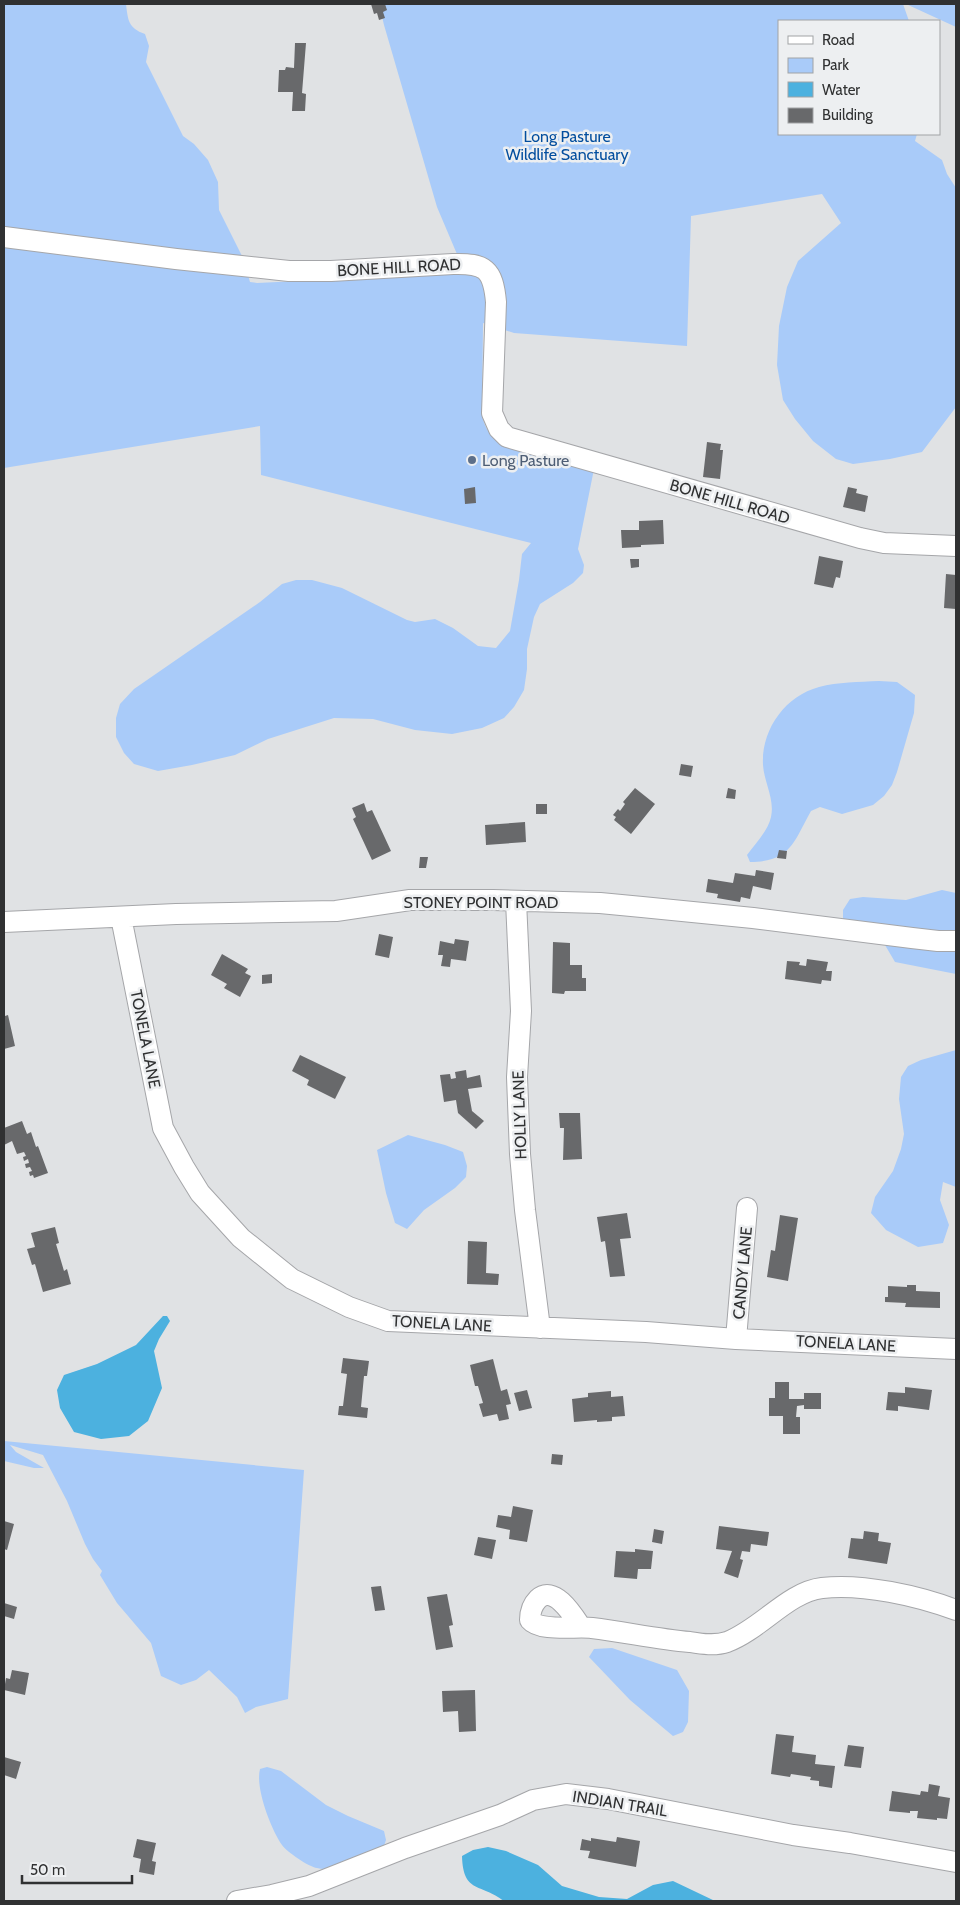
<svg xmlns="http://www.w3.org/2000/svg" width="960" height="1905" font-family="Cabin,sans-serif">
	<rect width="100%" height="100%" fill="#e0e2e4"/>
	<path fill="#a9cbf9" d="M 4,4 L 126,4 C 128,20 128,28 145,34 L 149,46 L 146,62 L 183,136 L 194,144 L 208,160 L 218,182 L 219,210 L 243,258 L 250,282 L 257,283 L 465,273 L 437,207 L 384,25 L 379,4 L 903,4 L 909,21 L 779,21 L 779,134 L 917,134 L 915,141 L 942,160 L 947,174 L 956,188 L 956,407 L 922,452 L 890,459 L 853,464 L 836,459 L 813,441 L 795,419 L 783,400 L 777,365 L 779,326 L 787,287 L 798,261 L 841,223 L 822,194 L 691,216 L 687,346 L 514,333 L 483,323 L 482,415 C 484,425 488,433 496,440 L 594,469 L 578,549 L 584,565 L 583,573 L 573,583 L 540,604 L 534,617 L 527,649 L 527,669 L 524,690 L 514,707 L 504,718 L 482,728 L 452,734 L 415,730 L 373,719 L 334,718 L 268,739 L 235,755 L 192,765 L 158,771 L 134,764 L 124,753 L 116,737 L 116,718 L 120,704 L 134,689 L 260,602 L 282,584 L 296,580 L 312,580 L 342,588 L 407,620 L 415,622 L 435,619 L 453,628 L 478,646 L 496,648 L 510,631 L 519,580 L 522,554 L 531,543 L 261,475 L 260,426 L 4,468 Z
		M 906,4 L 956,4 L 956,27 Z
		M 879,681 L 897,682 L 915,695 L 914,713 L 897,772 L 892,785 L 884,796 L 873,805 L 842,814 L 820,807 L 811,811 C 794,841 791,862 750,862 L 747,855 C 755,844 768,831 771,817 C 775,799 764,782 763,765 C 761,730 785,696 819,687 C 838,682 859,682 879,681 Z
		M 942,890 L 956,893 L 956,974 L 895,962 L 885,945 L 870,940 L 843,919 L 843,910 L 850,899 L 863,897 L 906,900 Z
		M 956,1050 L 956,1187 L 943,1182 L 940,1200 L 949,1225 L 943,1243 L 918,1247 L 886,1230 L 871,1213 L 875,1197 L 893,1171 L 901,1149 L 904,1134 L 899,1099 L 901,1077 L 908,1066 L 921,1060 Z
		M 408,1135 L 445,1145 L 463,1152 L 467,1166 L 466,1177 L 455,1188 L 424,1210 L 407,1229 L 395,1223 L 386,1193 L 377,1150 Z
		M 4,1441 L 304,1470 L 288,1699 L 256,1707 L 245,1713 L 237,1697 L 209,1670 L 196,1680 L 181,1685 L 161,1676 L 151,1643 L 117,1603 L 100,1575 L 102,1571 L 93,1559 L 85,1544 L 67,1501 L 43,1455 L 10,1445 L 16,1452 L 44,1468 L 34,1468 L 4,1461 Z
		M 612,1648 L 677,1670 L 689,1691 L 688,1722 L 683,1732 L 673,1736 L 630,1700 L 589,1657 L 594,1649 Z
		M 267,1767 L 281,1771 L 326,1805 L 348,1816 L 384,1831 L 386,1840 L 383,1849 C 365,1856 336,1873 317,1868 C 309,1867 287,1852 282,1845 C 271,1829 255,1788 260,1769 Z"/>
	<path fill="#4cb1df" d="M 163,1316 L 167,1316 L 170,1321 L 159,1339 L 154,1351 L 162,1388 L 148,1421 L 129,1436 L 101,1439 L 74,1432 L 60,1408 L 57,1390 L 64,1375 L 97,1364 L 136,1345 Z
		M 488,1847 L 506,1851 L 538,1865 L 562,1886 L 599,1897 L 627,1899 L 653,1885 L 673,1881 L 715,1901 L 504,1901 C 481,1883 463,1894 462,1856 L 473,1850 Z"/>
	<path fill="#68696b" d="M 371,4 L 385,4 L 387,10 L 383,12 L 385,18 L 379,20 L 377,13 L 374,14 Z
		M 295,43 L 306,43 L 302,93 L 306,94 L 305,111 L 292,111 L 293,92 L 278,92 L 279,70 L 285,70 L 286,67 L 294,68 Z
		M 707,442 L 721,444 L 720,450 L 723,450 L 720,479 L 703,477 Z
		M 475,487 L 476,503 L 465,504 L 464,489 Z
		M 848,487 L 857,489 L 856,493 L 868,496 L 865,512 L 843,507 Z
		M 663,520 L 664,544 L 641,545 L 641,547 L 622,548 L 621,530 L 639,530 L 639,521 Z
		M 819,556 L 843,561 L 840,578 L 836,577 L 833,588 L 814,584 Z
		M 630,559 L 639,559 L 639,567 L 631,568 Z
		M 946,574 L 956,575 L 956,609 L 944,608 Z
		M 681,764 L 693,766 L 691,777 L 679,775 Z
		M 635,788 L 655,804 L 631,834 L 614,820 L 616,817 L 613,815 L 618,809 L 620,811 L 625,804 L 623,802 Z
		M 728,788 L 736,790 L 735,799 L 726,798 Z
		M 364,803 L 367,812 L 372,810 L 391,851 L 372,860 L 353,819 L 356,817 L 352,808 Z
		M 536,804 L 547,804 L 547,814 L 536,814 Z
		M 525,822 L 526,842 L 486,845 L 485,825 Z
		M 779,850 L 787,851 L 786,859 L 777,858 Z
		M 420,857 L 428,857 L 426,868 L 419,868 Z
		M 756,870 L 774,873 L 771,890 L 753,886 L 750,899 L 741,897 L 740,902 L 717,898 L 718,894 L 706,892 L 708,879 L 733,883 L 735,873 L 755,876 Z
		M 379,934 L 393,937 L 389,958 L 375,955 Z
		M 455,939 L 469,941 L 466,961 L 451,959 L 450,967 L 441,966 L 443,955 L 438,955 L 440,941 L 454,944 Z
		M 553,942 L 570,943 L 570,965 L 582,965 L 582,978 L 586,978 L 586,991 L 565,991 L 564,994 L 552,993 Z
		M 222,954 L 248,969 L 245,973 L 251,976 L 240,997 L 224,988 L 227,984 L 211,975 Z
		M 807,959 L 828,962 L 826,971 L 832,971 L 831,981 L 822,980 L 821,984 L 785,979 L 787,961 L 800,962 L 799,965 L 806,966 Z
		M 272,974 L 272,983 L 262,984 L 262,975 Z
		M 4,1012 L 5,1016 L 8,1015 L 15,1046 L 4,1049 Z
		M 300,1055 L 346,1077 L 335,1099 L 307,1085 L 309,1080 L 292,1071 Z
		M 466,1070 L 467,1078 L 480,1075 L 482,1087 L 468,1089 L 472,1111 L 484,1121 L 476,1129 L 458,1113 L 456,1100 L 444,1102 L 440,1075 L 450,1074 L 451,1079 L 456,1078 L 455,1072 Z
		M 559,1113 L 580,1113 L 582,1159 L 563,1160 L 564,1128 L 560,1128 Z
		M 22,1121 L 27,1134 L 31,1132 L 36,1147 L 38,1146 L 48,1173 L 34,1178 L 33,1175 L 30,1176 L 29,1172 L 32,1171 L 30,1167 L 26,1168 L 25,1164 L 29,1163 L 28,1159 L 24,1161 L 23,1157 L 26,1156 L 24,1152 L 17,1154 L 12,1141 L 4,1145 L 4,1128 Z
		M 627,1213 L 631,1238 L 620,1239 L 625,1276 L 610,1277 L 605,1241 L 601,1242 L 597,1217 Z
		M 780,1215 L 798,1218 L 788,1281 L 767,1277 L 771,1250 L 775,1251 Z
		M 55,1227 L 59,1243 L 56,1244 L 64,1271 L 67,1269 L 71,1284 L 43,1292 L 35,1264 L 32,1265 L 27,1249 L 35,1247 L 31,1233 Z
		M 468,1241 L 487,1242 L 486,1273 L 499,1274 L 498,1285 L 467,1284 Z
		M 907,1285 L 916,1285 L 916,1291 L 940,1292 L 940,1308 L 905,1307 L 906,1303 L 885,1302 L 885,1297 L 888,1297 L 888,1286 L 907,1287 Z
		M 343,1358 L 369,1361 L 367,1376 L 364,1376 L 361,1407 L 368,1408 L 367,1418 L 338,1415 L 339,1406 L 343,1406 L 347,1374 L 341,1373 Z
		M 493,1359 L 501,1391 L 507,1389 L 511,1404 L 506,1405 L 509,1419 L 499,1421 L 497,1414 L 483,1417 L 479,1404 L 483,1403 L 478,1386 L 475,1386 L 470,1365 Z
		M 775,1382 L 789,1382 L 789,1399 L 804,1399 L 804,1393 L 821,1393 L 821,1409 L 804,1409 L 804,1405 L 797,1406 L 796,1417 L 800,1417 L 800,1434 L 783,1434 L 783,1416 L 769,1416 L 769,1398 L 775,1398 Z
		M 905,1387 L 932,1390 L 929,1410 L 898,1406 L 898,1411 L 886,1410 L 888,1392 L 905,1393 Z
		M 527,1390 L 532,1408 L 519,1411 L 514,1393 Z
		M 611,1391 L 611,1397 L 623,1396 L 625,1416 L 612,1417 L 612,1421 L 597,1422 L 597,1420 L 574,1422 L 572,1399 L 588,1397 L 588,1393 Z
		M 552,1454 L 563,1455 L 562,1465 L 551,1464 Z
		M 513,1506 L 533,1510 L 527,1542 L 509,1539 L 510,1530 L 496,1527 L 498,1515 L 511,1517 Z
		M 4,1521 L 14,1524 L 7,1550 L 4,1549 Z
		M 719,1526 L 769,1532 L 767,1546 L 751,1544 L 750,1552 L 742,1551 L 740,1559 L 743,1560 L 738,1578 L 724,1573 L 732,1551 L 716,1549 Z
		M 654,1529 L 664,1531 L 662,1544 L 652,1542 Z
		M 864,1531 L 879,1533 L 878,1541 L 891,1543 L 887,1564 L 848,1558 L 851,1538 L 863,1539 Z
		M 478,1537 L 496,1540 L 492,1559 L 474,1555 Z
		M 635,1549 L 653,1551 L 651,1569 L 638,1569 L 637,1579 L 614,1577 L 616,1551 L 635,1552 Z
		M 381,1586 L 385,1610 L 375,1611 L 371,1587 Z
		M 447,1594 L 453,1625 L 449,1626 L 453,1647 L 436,1650 L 427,1597 Z
		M 4,1603 L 17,1607 L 14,1619 L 4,1616 Z
		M 12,1670 L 29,1673 L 25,1695 L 4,1690 L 6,1678 L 10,1679 Z
		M 475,1690 L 476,1731 L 459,1732 L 458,1711 L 443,1712 L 442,1691 Z
		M 776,1734 L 794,1736 L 792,1752 L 816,1755 L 815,1764 L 835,1766 L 832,1788 L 819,1786 L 819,1781 L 810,1780 L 811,1777 L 791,1774 L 790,1777 L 771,1774 Z
		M 848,1745 L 864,1747 L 861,1768 L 844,1766 Z
		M 4,1757 L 21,1762 L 16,1779 L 4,1775 Z
		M 929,1784 L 940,1786 L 938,1796 L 950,1798 L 947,1819 L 937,1818 L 937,1820 L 917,1818 L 918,1811 L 910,1811 L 910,1813 L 889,1811 L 892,1791 L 920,1795 L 921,1791 L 928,1792 Z
		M 617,1837 L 640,1841 L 636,1867 L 588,1858 L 590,1851 L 580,1850 L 582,1839 L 591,1841 L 591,1838 L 616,1842 Z
		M 137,1839 L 156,1843 L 152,1861 L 156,1862 L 154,1875 L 139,1872 L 141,1859 L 133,1857 Z"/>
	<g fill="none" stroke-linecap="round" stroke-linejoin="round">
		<g stroke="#a5a6a9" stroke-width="22">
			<path id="minor" d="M 4,237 L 176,259 L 289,271 L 331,271 L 453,264 C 485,263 493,269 496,302 L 492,413 L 499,429 L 507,437 L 860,538 L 884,543 L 956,546
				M 516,901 L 521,1011 L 517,1077 L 520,1154 L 525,1210 L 540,1328
				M 121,917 L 163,1128 L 184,1167 L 200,1193 L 241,1238 L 292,1279 L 349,1307 L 388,1321 L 646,1332 L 736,1339 L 956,1349
				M 4,922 L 176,914 L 336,911 L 410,900 L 493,900 L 600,903 L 642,907 L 753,918 L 912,938 L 938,941 L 956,941
				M 736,1339 L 747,1208
				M 581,1627 C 573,1615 554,1584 538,1599 C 532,1605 530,1612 530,1620 C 540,1632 577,1626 592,1628 C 625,1632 657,1639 690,1642 C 702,1644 715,1646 727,1642 C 761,1629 788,1592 822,1588 C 862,1583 919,1596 956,1610
				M 237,1901 L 272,1895 L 309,1886 L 405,1848 L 500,1815 L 533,1800 L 566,1794 L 608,1799 L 793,1835 L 850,1843 L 956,1862"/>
		</g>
		<use href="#minor" stroke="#fff" stroke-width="20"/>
	</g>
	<circle fill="#5c6f8a" stroke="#edeff1" stroke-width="2" cx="472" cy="460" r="5"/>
	<g text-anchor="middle" stroke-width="5" stroke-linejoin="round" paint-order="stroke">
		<g font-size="16" fill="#034e9e" stroke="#edeff1">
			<text x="567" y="142">Long Pasture<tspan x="567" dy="18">Wildlife Sanctuary</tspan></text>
		</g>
		<g font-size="16" fill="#303132" stroke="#edeff1">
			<text transform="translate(399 267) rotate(-3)" y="6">BONE HILL ROAD</text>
			<text transform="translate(730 501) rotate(16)" y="6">BONE HILL ROAD</text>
			<text x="481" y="908">STONEY POINT ROAD</text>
			<text transform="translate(146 1039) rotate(79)" y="6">TONELA LANE</text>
			<text transform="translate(519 1115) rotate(-92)" y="6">HOLLY LANE</text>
			<text transform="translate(742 1273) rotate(-85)" y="6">CANDY LANE</text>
			<text transform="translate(442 1323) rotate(3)" y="6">TONELA LANE</text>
			<text transform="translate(846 1343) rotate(3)" y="6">TONELA LANE</text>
			<text transform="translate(620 1803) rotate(9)" y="6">INDIAN TRAIL</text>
		</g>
		<g font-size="16" fill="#4e5e75" stroke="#edeff1" text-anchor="start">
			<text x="482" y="466">Long Pasture</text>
		</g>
	</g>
	<rect width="960" height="1905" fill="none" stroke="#303132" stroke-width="10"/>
	<rect x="778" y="20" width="162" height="115" fill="#edeff1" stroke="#a1a3a5"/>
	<rect x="788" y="36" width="25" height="8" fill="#ffffff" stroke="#a1a3a5"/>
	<text x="822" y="45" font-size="15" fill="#303132">Road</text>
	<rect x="788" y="58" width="25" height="15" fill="#a9cbf9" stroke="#a1a3a5"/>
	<text x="822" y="70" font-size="15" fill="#303132">Park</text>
	<rect x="788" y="82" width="25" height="15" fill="#4cb1df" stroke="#a1a3a5"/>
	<text x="822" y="95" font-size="15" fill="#303132">Water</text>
	<rect x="788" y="108" width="25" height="15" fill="#68696b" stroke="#a1a3a5"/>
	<text x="822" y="120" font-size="15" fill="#303132">Building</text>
	<path d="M22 1875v8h110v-8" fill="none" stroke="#303132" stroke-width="2.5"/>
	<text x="30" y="1875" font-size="15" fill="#303132" stroke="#edeff1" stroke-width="4" paint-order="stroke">50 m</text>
</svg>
